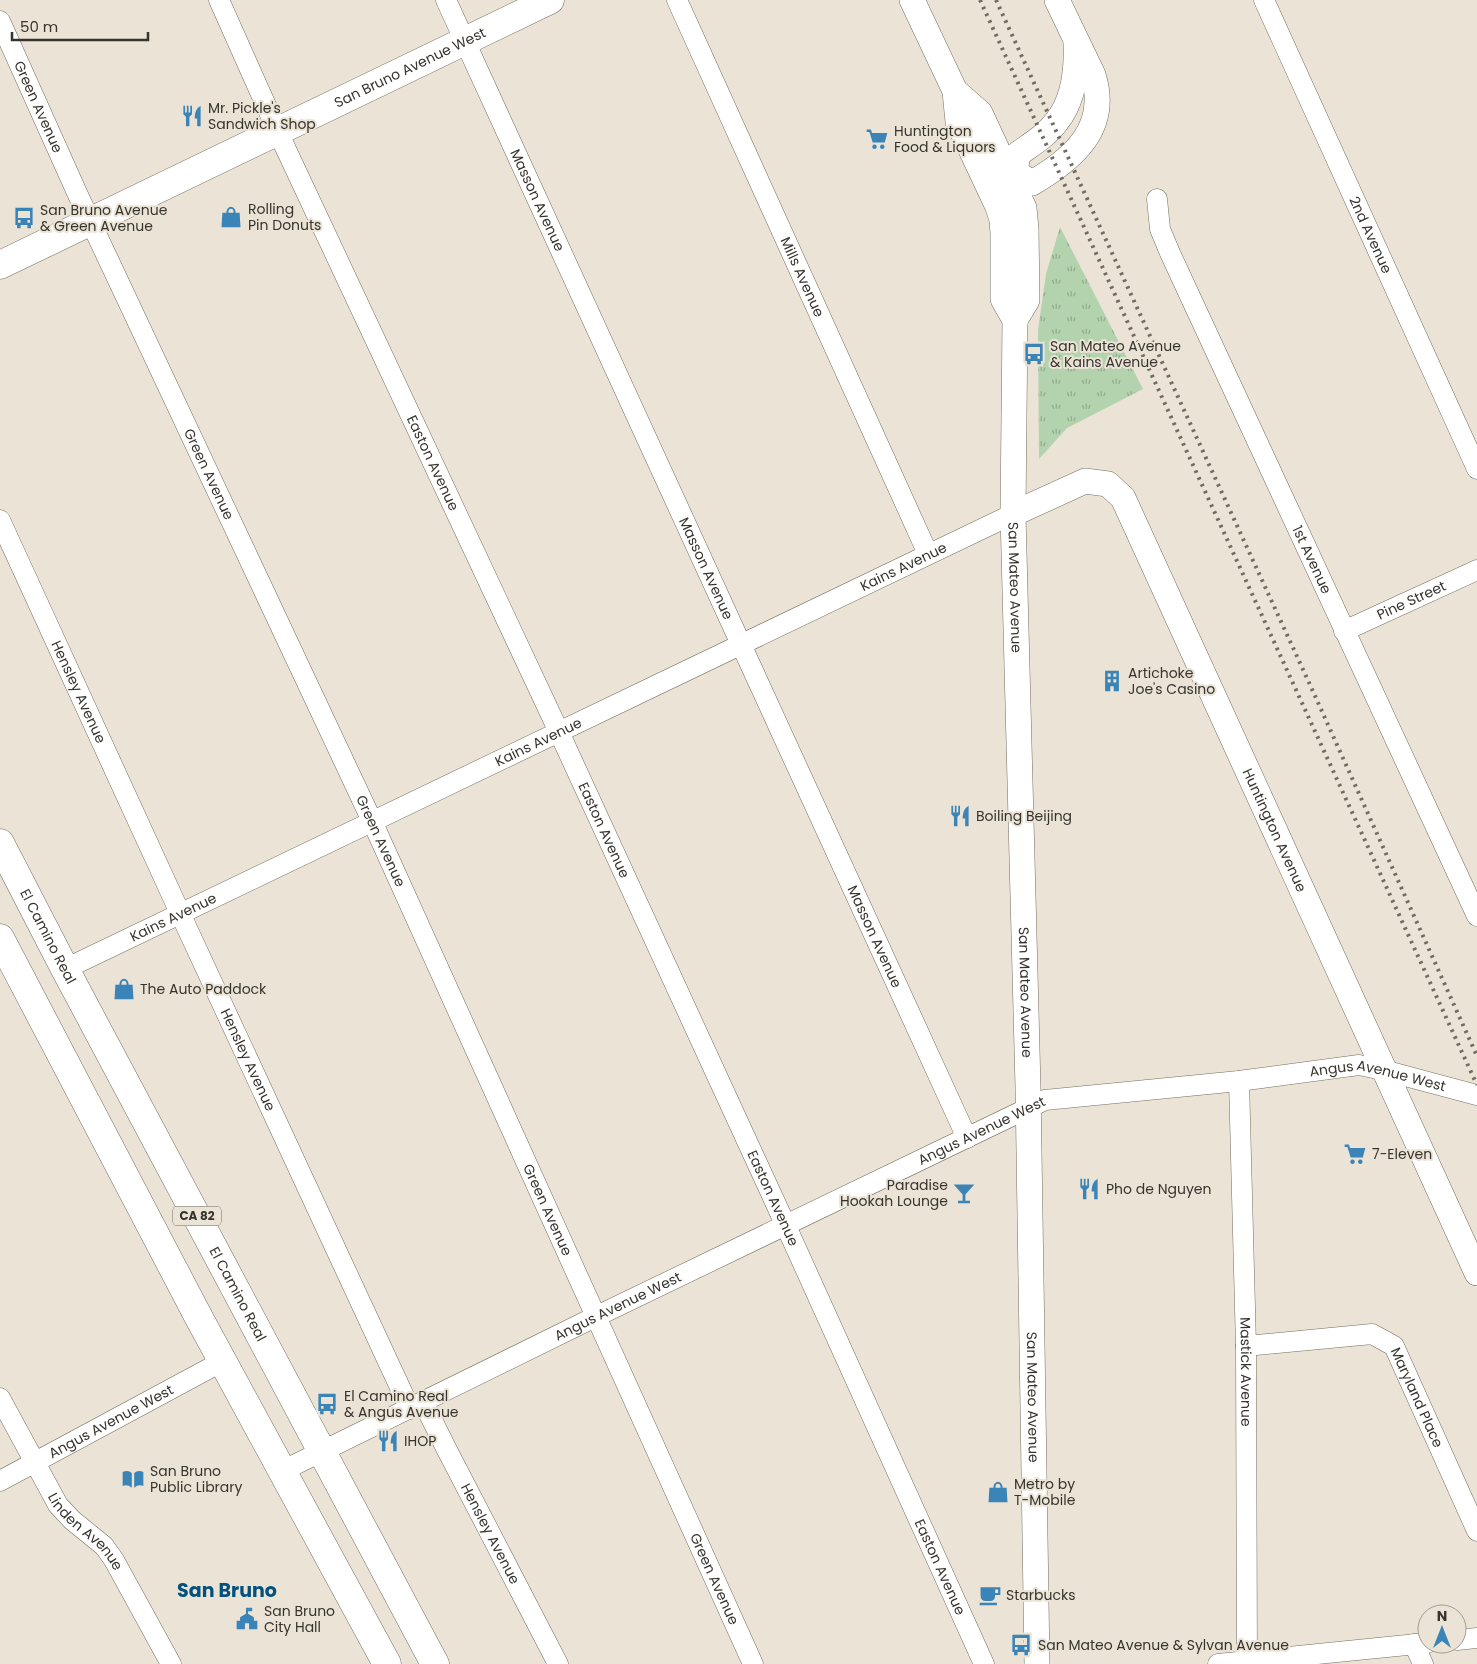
<svg xmlns="http://www.w3.org/2000/svg" width="1477" height="1664" font-family="Poppins,sans-serif">
	<defs>
		<pattern id="park-tufts" width="24" height="20" patternUnits="userSpaceOnUse" patternTransform="scale(1.25)"><rect width="24" height="20" fill="#b3d2ae"/><path d="M3 7l-1-3M5 7V3M7 7l1-3M15 17l-1-3M17 17v-4M19 17l1-3" fill="none" stroke="#92ab8e"/></pattern>
	</defs>
	<rect width="100%" height="100%" fill="#ebe3d5"/>
	<path fill="url(#park-tufts)" d="M 1060,227 L 1143,389 L 1067,428 L 1039,459 L 1038,330 L 1046,274 Z"/>
	<g fill="none" stroke-linecap="round" stroke-linejoin="round">
		<g stroke="#756e61" stroke-width="21">
			<g id="minor">
				<path id="s1" d="M 219,0 L 277,130 L 559,732 L 786,1226 L 984,1664"/>
				<path id="s2" d="M 446,0 L 967,1138"/>
				<path id="s3" d="M 677,0 L 928,554"/>
				<path id="s4" d="M 1264,0 L 1477,469"/>
				<path id="s5" d="M 0,21 L 78,195 L 372,821 L 753,1664"/>
				<path id="s6" d="M 1157,199 L 1160,229 L 1170,253 L 1477,916"/>
				<path id="s7" d="M 0,520 L 180,913 L 410,1409"/>
				<path id="s8" d="M 1344,631 L 1477,570"/>
				<path id="s9" d="M 65,969 L 1013,514"/>
				<path id="s10" d="M 1239,1081 L 1246,1346 L 1247,1664"/>
				<path id="s11" d="M 1246,1346 L 1372,1334 L 1394,1346 L 1477,1531"/>
				<path id="s12" d="M 0,1398 L 58,1505 L 72,1520 L 104,1546 L 114,1560 L 171,1664"/>
				<path id="s13" d="M 423,1402 L 447,1450 L 558,1664"/>
				<path id="s14" d="M 282,1471 L 595,1317 L 1045,1100 L 1239,1081 L 1359,1065 L 1383,1070 L 1477,1095"/>
				<path id="s15" d="M 0,1481 L 223,1361"/>
				<path d="M 1457,1640 L 1477,1638"/>
				<path d="M 1414,1644 L 1423,1664"/>
				<path d="M 1218,1664 L 1427,1643"/>
			</g>
		</g>
		<g stroke="#756e61" stroke-width="26">
			<g id="tertiary">
				<path id="s16" d="M 912,0 L 955,91 L 958,122 L 998,207 L 1002,220 L 1003,233 L 1003,299 L 1015,320 L 1013,514 L 1028,1087 L 1037,1664"/>
				<path d="M 955,91 L 980,113 L 1024,208 L 1026,229 L 1027,300 L 1015,320"/>
				<path d="M 1015,172 L 1032,183 C 1073,159 1110,128 1093,75 L 1057,0"/>
				<path d="M 1001,180 L 1015,172 L 1018,154 C 1032,144 1047,135 1057,121 C 1074,100 1077,69 1076,43"/>
				<path id="s17" d="M 1013,514 L 1085,481 L 1108,484 L 1123,498 L 1477,1273"/>
			</g>
		</g>
		<g stroke="#756e61" stroke-width="29">
			<g id="secondary">
				<path id="s18" d="M 0,265 L 550,0"/>
			</g>
		</g>
		<g stroke="#756e61" stroke-width="29">
			<g id="primary">
				<path id="s19" d="M 0,843 L 65,969 L 435,1664"/>
				<path d="M 0,938 L 198,1316 L 387,1664"/>
			</g>
		</g>
		<use href="#minor" stroke="#fff" stroke-width="20"/>
		<use href="#tertiary" stroke="#fff" stroke-width="25"/>
		<use href="#secondary" stroke="#fff" stroke-width="28"/>
		<use href="#primary" stroke="#fff" stroke-width="28"/>
		<path stroke="#706c64" stroke-width="4" stroke-dasharray="2.5 5" stroke-linecap="butt" d="M 980,0 L 1477,1085
			M 996,0 L 1311,687 L 1477,1056"/>
	</g>
	<defs>
		<g id="restaurant-bare" transform="scale(1.725)"><path d="M-5-6h1v4h1v-4h1v4h1v-4h1v5L-1.5 .5V6h-2V.5L-5-1ZM5-6V6H3V1.5H1.5Q1.5-4 5-6Z" fill="#3b84b8" stroke="#ebe3d5" stroke-width="2.5" paint-order="stroke"/></g>
		<g id="supermarket-bare" transform="scale(1.725)"><path d="M-6-5.5h2.5l.6 2H6L4.5 2H-2.5L-4.4-4H-6ZM-1.5 3.2a1.3 1.3 0 1 0 .1 0ZM3 3.2a1.3 1.3 0 1 0 .1 0Z" fill="#3b84b8" stroke="#ebe3d5" stroke-width="2.5" paint-order="stroke"/></g>
		<g id="shop-bare" transform="scale(1.725)"><path d="M-5-2.5h2.3a2.7 3.5 0 0 1 5.4 0H5L5.5 6h-11ZM-1.5-2.5h3a1.5 2.3 0 0 0-3 0Z" fill="#3b84b8" stroke="#ebe3d5" stroke-width="2.5" paint-order="stroke"/></g>
		<g id="bus-bare" transform="scale(1.725)"><path d="M-5-6H5V4H4V6H2V4H-2V6H-4V4H-5ZM-3.5-4V0h7V-4ZM-3.5 1.2v1.5H-2V1.2ZM2 1.2v1.5H3.5V1.2Z" fill="#3b84b8" stroke="#ebe3d5" stroke-width="2.5" paint-order="stroke"/></g>
		<g id="building-bare" transform="scale(1.725)"><path d="M-4-6H4V6H1V3H-1V6H-4ZM-2.5-4.3h1.7v1.8h-1.7ZM.8-4.3h1.7v1.8H.8ZM-2.5-1h1.7V.8h-1.7ZM.8-1h1.7V.8H.8Z" fill="#3b84b8" stroke="#ebe3d5" stroke-width="2.5" paint-order="stroke"/></g>
		<g id="bar-bare" transform="scale(1.725)"><path d="M-6-5H6L.8 .8V4.5H3.5V6h-7V4.5H-.8V.8Z" fill="#3b84b8" stroke="#ebe3d5" stroke-width="2.5" paint-order="stroke"/></g>
		<g id="library-bare" transform="scale(1.725)"><path d="M-6-4Q-3-5.5-.7-3.5V5Q-3 3-6 4ZM6-4Q3-5.5 .7-3.5V5Q3 3 6 4Z" fill="#3b84b8" stroke="#ebe3d5" stroke-width="2.5" paint-order="stroke"/></g>
		<g id="cafe-bare" transform="scale(1.725)"><path d="M-5.5-4.5H6V0H3Q3 3.5 0 3.5H-2.5Q-5.5 3.5-5.5 0ZM3-3.2v2h1.7v-2ZM-6 4.5H4V6H-6Z" fill="#3b84b8" stroke="#ebe3d5" stroke-width="2.5" paint-order="stroke"/></g>
		<g id="civic-bare" transform="scale(1.725)"><path d="M-.6-6.5H3V-4.5H.6V-3L4-1V1h2V6H-6V1h2V-1L-.6-3ZM-1.2 2.5V6h2.4V2.5Z" fill="#3b84b8" stroke="#ebe3d5" stroke-width="2.5" paint-order="stroke"/></g>
	</defs>
	<g fill-rule="evenodd">
		<use href="#restaurant-bare" x="192" y="116"/>
		<use href="#supermarket-bare" x="877" y="139"/>
		<use href="#shop-bare" x="231" y="217"/>
		<use href="#bus-bare" x="24" y="218"/>
		<use href="#bus-bare" x="1034" y="354"/>
		<use href="#building-bare" x="1112" y="681"/>
		<use href="#restaurant-bare" x="960" y="816"/>
		<use href="#shop-bare" x="124" y="989"/>
		<use href="#supermarket-bare" x="1355" y="1154"/>
		<use href="#restaurant-bare" x="1089" y="1189"/>
		<use href="#bar-bare" x="964" y="1193"/>
		<use href="#bus-bare" x="327" y="1404"/>
		<use href="#restaurant-bare" x="388" y="1441"/>
		<use href="#library-bare" x="133" y="1479"/>
		<use href="#shop-bare" x="998" y="1492"/>
		<use href="#cafe-bare" x="990" y="1595"/>
		<use href="#civic-bare" x="247" y="1619"/>
		<use href="#bus-bare" x="1021" y="1645"/>
	</g>
	<g text-anchor="middle" stroke-width="4" stroke-linejoin="round" paint-order="stroke">
		<rect fill="#ebe3d5" stroke="#6d6861" stroke-width="1" x="173" y="1206.5" width="48" height="19" rx="4"/>
		<g font-size="12" font-weight="bold" fill="#37342f">
			<text x="197" y="1220">CA 82</text>
		</g>
		<g font-size="14" fill="#37342f" stroke="#ebe3d5">
			<text dy="5" stroke="none"><textPath href="#s18" startOffset="455">San Bruno Avenue West</textPath></text>
			<text dy="5" stroke="none"><textPath href="#s5" startOffset="94">Green Avenue</textPath></text>
			<text dy="5" stroke="none"><textPath href="#s2" startOffset="220">Masson Avenue</textPath></text>
			<text dy="5" stroke="none"><textPath href="#s4" startOffset="258">2nd Avenue</textPath></text>
			<text dy="5" stroke="none"><textPath href="#s3" startOffset="304">Mills Avenue</textPath></text>
			<text dy="5" stroke="none"><textPath href="#s1" startOffset="510">Easton Avenue</textPath></text>
			<text dy="5" stroke="none"><textPath href="#s5" startOffset="499">Green Avenue</textPath></text>
			<text dy="5" stroke="none"><textPath href="#s6" startOffset="394">1st Avenue</textPath></text>
			<text dy="5" stroke="none"><textPath href="#s9" startOffset="930">Kains Avenue</textPath></text>
			<text dy="5" stroke="none"><textPath href="#s2" startOffset="625">Masson Avenue</textPath></text>
			<text dy="5" stroke="none"><textPath href="#s16" startOffset="610">San Mateo Avenue</textPath></text>
			<text dy="5" stroke="none"><textPath href="#s8" startOffset="74">Pine Street</textPath></text>
			<text dy="5" stroke="none"><textPath href="#s7" startOffset="189">Hensley Avenue</textPath></text>
			<text dy="5" stroke="none"><textPath href="#s9" startOffset="525">Kains Avenue</textPath></text>
			<text dy="5" stroke="none"><textPath href="#s17" startOffset="488">Huntington Avenue</textPath></text>
			<text dy="5" stroke="none"><textPath href="#s1" startOffset="915">Easton Avenue</textPath></text>
			<text dy="5" stroke="none"><textPath href="#s5" startOffset="904">Green Avenue</textPath></text>
			<text dy="5" stroke="none"><textPath href="#s9" startOffset="120">Kains Avenue</textPath></text>
			<text dy="5" stroke="none"><textPath href="#s19" startOffset="105">El Camino Real</textPath></text>
			<text dy="5" stroke="none"><textPath href="#s2" startOffset="1030">Masson Avenue</textPath></text>
			<text dy="5" stroke="none"><textPath href="#s16" startOffset="1015">San Mateo Avenue</textPath></text>
			<text dy="5" stroke="none"><textPath href="#s7" startOffset="594">Hensley Avenue</textPath></text>
			<text dy="5" stroke="none"><textPath href="#s14" startOffset="1184">Angus Avenue West</textPath></text>
			<text dy="5" stroke="none"><textPath href="#s14" startOffset="778">Angus Avenue West</textPath></text>
			<text dy="5" stroke="none"><textPath href="#s1" startOffset="1320">Easton Avenue</textPath></text>
			<text dy="5" stroke="none"><textPath href="#s5" startOffset="1309">Green Avenue</textPath></text>
			<text dy="5" stroke="none"><textPath href="#s19" startOffset="510">El Camino Real</textPath></text>
			<text dy="5" stroke="none"><textPath href="#s14" startOffset="374">Angus Avenue West</textPath></text>
			<text dy="5" stroke="none"><textPath href="#s10" startOffset="291">Mastick Avenue</textPath></text>
			<text dy="5" stroke="none"><textPath href="#s16" startOffset="1420">San Mateo Avenue</textPath></text>
			<text dy="5" stroke="none"><textPath href="#s11" startOffset="208">Maryland Place</textPath></text>
			<text dy="5" stroke="none"><textPath href="#s15" startOffset="126">Angus Avenue West</textPath></text>
			<text dy="5" stroke="none"><textPath href="#s12" startOffset="160">Linden Avenue</textPath></text>
			<text dy="5" stroke="none"><textPath href="#s13" startOffset="148">Hensley Avenue</textPath></text>
			<text dy="5" stroke="none"><textPath href="#s1" startOffset="1725">Easton Avenue</textPath></text>
			<text dy="5" stroke="none"><textPath href="#s5" startOffset="1714">Green Avenue</textPath></text>
		</g>
		<g font-size="14" fill="#37342f" stroke="#ebe3d5" text-anchor="start">
			<text x="208" y="113">Mr. Pickle's<tspan x="208" dy="16">Sandwich Shop</tspan></text>
			<text x="894" y="136">Huntington<tspan x="894" dy="16">Food &amp; Liquors</tspan></text>
			<text x="248" y="214">Rolling<tspan x="248" dy="16">Pin Donuts</tspan></text>
			<text x="40" y="215">San Bruno Avenue<tspan x="40" dy="16">&amp; Green Avenue</tspan></text>
			<text x="1050" y="351">San Mateo Avenue<tspan x="1050" dy="16">&amp; Kains Avenue</tspan></text>
			<text x="1128" y="678">Artichoke<tspan x="1128" dy="16">Joe's Casino</tspan></text>
			<text x="976" y="821">Boiling Beijing</text>
			<text x="140" y="994">The Auto Paddock</text>
			<text x="1372" y="1159">7-Eleven</text>
			<text x="948" y="1190" text-anchor="end">Paradise<tspan x="948" dy="16">Hookah Lounge</tspan></text>
			<text x="1106" y="1194">Pho de Nguyen</text>
			<text x="344" y="1401">El Camino Real<tspan x="344" dy="16">&amp; Angus Avenue</tspan></text>
			<text x="404" y="1446">IHOP</text>
			<text x="150" y="1476">San Bruno<tspan x="150" dy="16">Public Library</tspan></text>
			<text x="1014" y="1489">Metro by<tspan x="1014" dy="16">T-Mobile</tspan></text>
			<text x="1006" y="1600">Starbucks</text>
			<text x="264" y="1616">San Bruno<tspan x="264" dy="16">City Hall</tspan></text>
			<text x="1038" y="1650">San Mateo Avenue &amp; Sylvan Avenue</text>
		</g>
		<g font-size="19" font-weight="bold" fill="#02517e" stroke="#ebe3d5">
			<text x="227" y="1597">San Bruno</text>
		</g>
	</g>
	<g transform="translate(1442 1629)"><circle r="24" fill="#ebe3d5" stroke="#a39d93"/>
	<path d="M0-4L9 19L0 12L-9 19Z" fill="#3b84b8"/>
	<text y="-8" font-size="14" font-weight="bold" text-anchor="middle" fill="#37342f">N</text>
	</g>
	<path d="M12 32v8h136v-8" fill="none" stroke="#37342f" stroke-width="2.5"/>
	<text x="20" y="32" font-size="15" fill="#37342f" stroke="#ebe3d5" stroke-width="4" paint-order="stroke">50 m</text>
</svg>
